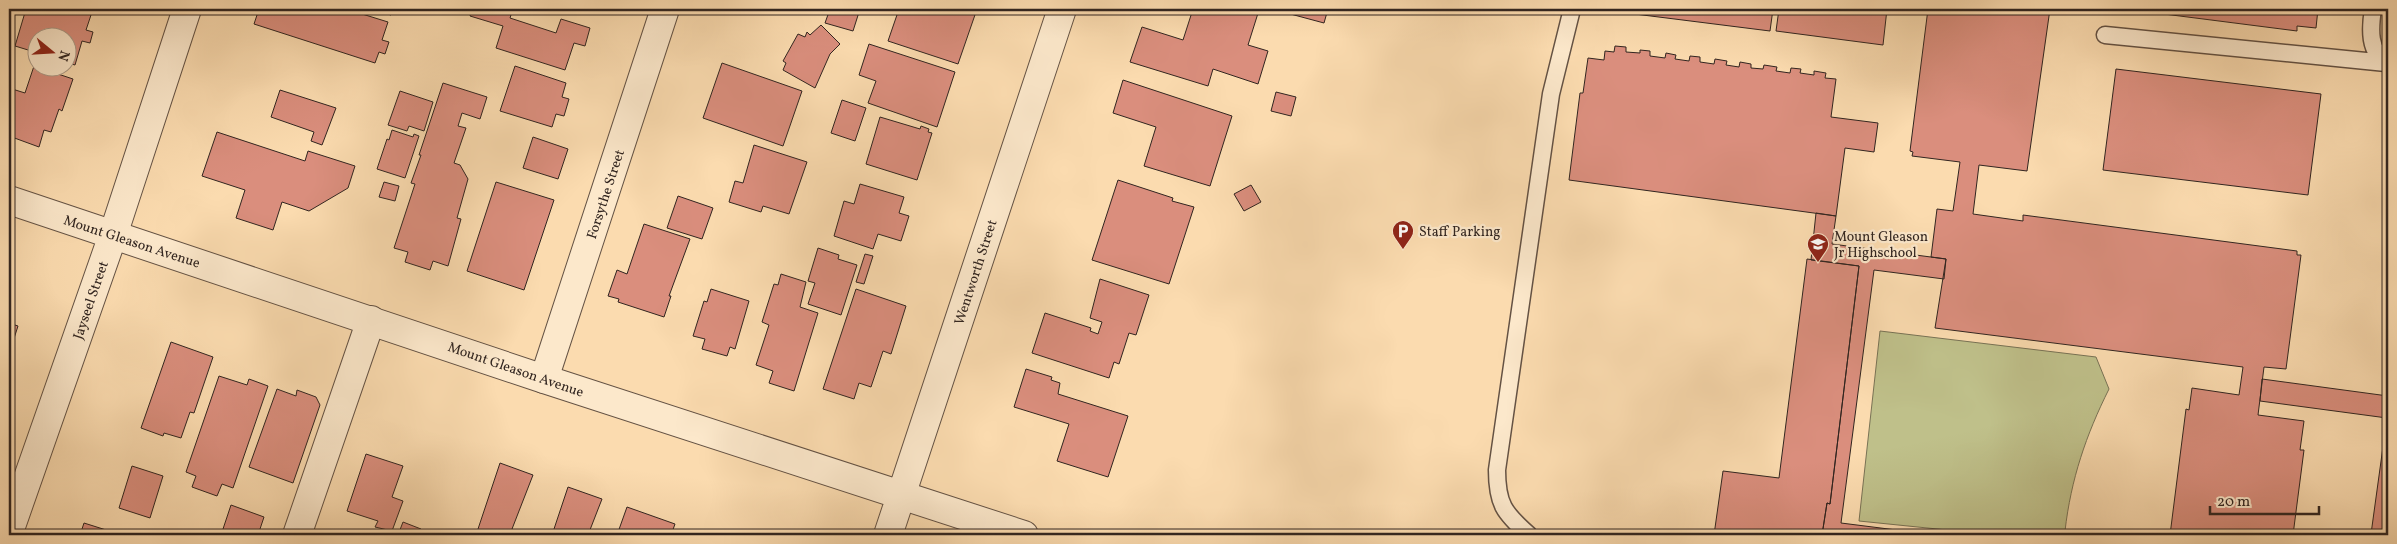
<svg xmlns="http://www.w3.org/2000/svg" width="2397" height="544" font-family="Vollkorn,serif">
	<rect width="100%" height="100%" fill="#fbdbaf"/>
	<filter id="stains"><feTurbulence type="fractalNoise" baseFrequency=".004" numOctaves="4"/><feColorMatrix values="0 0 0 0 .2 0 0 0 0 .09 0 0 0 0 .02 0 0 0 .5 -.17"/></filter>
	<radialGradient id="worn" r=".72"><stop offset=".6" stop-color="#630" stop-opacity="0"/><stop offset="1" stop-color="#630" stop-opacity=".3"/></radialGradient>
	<path fill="#bfc08a" stroke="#787255" d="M 1880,331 L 2096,357 L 2109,389 C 2086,435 2071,479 2065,531 L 2059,535 L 1996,535 L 1859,521 Z"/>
	<path fill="#da8e7d" stroke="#312520" d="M 26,9 L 93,9 L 86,30 L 93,32 L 90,43 L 82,41 L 75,65 L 68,63 L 68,38 L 38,38 L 38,53 L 15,46 Z
		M 259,9 L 346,9 L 388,22 L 382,40 L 389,42 L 385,54 L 379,52 L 375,63 L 254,24 Z
		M 370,9 L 393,9 L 391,15 Z
		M 472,9 L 513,9 L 510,18 L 556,33 L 561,19 L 590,28 L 585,46 L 574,43 L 565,70 L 496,48 L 503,26 L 470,16 Z
		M 830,9 L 860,9 L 853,31 L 825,23 Z
		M 899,9 L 977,9 L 958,64 L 888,41 Z
		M 1193,9 L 1259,10 L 1248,45 L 1268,51 L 1258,84 L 1213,69 L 1208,86 L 1130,62 L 1142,27 L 1183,40 Z
		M 1284,9 L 1328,9 L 1324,23 L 1283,12 Z
		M 1612,9 L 1773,9 L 1770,31 L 1611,11 Z
		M 1779,9 L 1887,9 L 1883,45 L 1776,31 Z
		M 1928,9 L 2050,9 L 2027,171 L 1979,165 L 1973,214 L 2023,221 L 2023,215 L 2297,251 L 2297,255 L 2301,255 L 2286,369 L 2264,367 L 2258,415 L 2304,421 L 2300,450 L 2304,450 L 2293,535 L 2170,535 L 2186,409 L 2189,410 L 2192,388 L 2239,395 L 2243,367 L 1935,328 L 1946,259 L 1931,257 L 1937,209 L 1953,211 L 1960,162 L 1912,156 L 1913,152 L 1910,151 Z
		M 2125,9 L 2318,9 L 2316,28 L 2297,26 L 2297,31 Z
		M 821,25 L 840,44 L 830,54 L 815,88 L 783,70 L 786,63 L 783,61 L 798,34 L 805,37 L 807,32 L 810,35 Z
		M 869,44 L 955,72 L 937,127 L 868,103 L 876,81 L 859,75 Z
		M 1615,46 L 1626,47 L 1626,52 L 1640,53 L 1640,50 L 1650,51 L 1650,56 L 1665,58 L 1666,53 L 1676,55 L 1675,59 L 1689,61 L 1690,56 L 1700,57 L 1700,62 L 1714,64 L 1715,59 L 1727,61 L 1726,65 L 1739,67 L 1740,62 L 1751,64 L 1751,68 L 1763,69 L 1764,65 L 1777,67 L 1776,71 L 1790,73 L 1791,68 L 1801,69 L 1800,73 L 1814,75 L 1814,71 L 1826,73 L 1825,78 L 1836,79 L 1831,117 L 1878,123 L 1874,152 L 1845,148 L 1836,216 L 1569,180 L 1580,93 L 1583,93 L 1588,58 L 1604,60 L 1605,51 L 1614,52 Z
		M 722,63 L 802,91 L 783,146 L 703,118 Z
		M 34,66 L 73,79 L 62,111 L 59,109 L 51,132 L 44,130 L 39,147 L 9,136 L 9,88 L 25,93 Z
		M 515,66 L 566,83 L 562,97 L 569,99 L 564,116 L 556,114 L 552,127 L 500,111 Z
		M 2116,69 L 2321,94 L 2308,195 L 2103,170 Z
		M 1123,80 L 1232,116 L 1210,186 L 1144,166 L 1156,127 L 1113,113 Z
		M 443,83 L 487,97 L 480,119 L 462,113 L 458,126 L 466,128 L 454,163 L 460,165 L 468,179 L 457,218 L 461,219 L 448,266 L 433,261 L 430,270 L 405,262 L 408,252 L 394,248 L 415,184 L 411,183 L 421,155 L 419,155 Z
		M 280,90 L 336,108 L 322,145 L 311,141 L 314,132 L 271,117 Z
		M 400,91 L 433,102 L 424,131 L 409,126 L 407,131 L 388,125 Z
		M 1276,92 L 1296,97 L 1291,116 L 1271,111 Z
		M 842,100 L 866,108 L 855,141 L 831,133 Z
		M 880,117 L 920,129 L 921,126 L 929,129 L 928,132 L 932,133 L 917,180 L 866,164 Z
		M 392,130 L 413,137 L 414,134 L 419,136 L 405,178 L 377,169 L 387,139 L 389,140 Z
		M 217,132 L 305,161 L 308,151 L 355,166 L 348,188 L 309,211 L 282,202 L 273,230 L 236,218 L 245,190 L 202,176 Z
		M 533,137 L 568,149 L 558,179 L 523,168 Z
		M 754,145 L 807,162 L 789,214 L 763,206 L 761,212 L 729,202 L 735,181 L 743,183 Z
		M 1118,180 L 1173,198 L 1172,201 L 1194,207 L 1169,284 L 1092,260 Z
		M 384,182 L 399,186 L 395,201 L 379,197 Z
		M 496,182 L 554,200 L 524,290 L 467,271 Z
		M 860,184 L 904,197 L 899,213 L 909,216 L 901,241 L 878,234 L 873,249 L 834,236 L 844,201 L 854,204 Z
		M 1251,185 L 1261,202 L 1244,211 L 1234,194 Z
		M 678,196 L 713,208 L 702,239 L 667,228 Z
		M 1816,213 L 1836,216 L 1832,244 L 1946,259 L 1944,279 L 1874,270 L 1841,523 L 1936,535 L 1822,535 L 1827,503 L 1830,504 L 1859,266 L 1811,260 Z
		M 644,224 L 690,239 L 669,296 L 671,296 L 664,317 L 618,302 L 619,299 L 608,296 L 617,270 L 627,274 Z
		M 818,248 L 839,255 L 838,259 L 857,265 L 841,315 L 808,304 L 815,283 L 808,281 Z
		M 865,254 L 873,256 L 864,284 L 856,282 Z
		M 1807,259 L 1859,266 L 1830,504 L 1827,503 L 1822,535 L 1714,535 L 1723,471 L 1779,478 Z
		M 781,274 L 806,282 L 800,307 L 818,313 L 794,391 L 769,383 L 773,371 L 756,365 L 769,325 L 762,322 L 774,284 L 778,285 Z
		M 1100,279 L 1149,295 L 1136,335 L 1129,333 L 1119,364 L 1114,362 L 1109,378 L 1032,353 L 1045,313 L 1091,328 L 1090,331 L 1098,334 L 1102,322 L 1090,318 Z
		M 711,289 L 749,301 L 735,349 L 730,347 L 727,356 L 702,349 L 705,339 L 693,336 L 704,301 L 707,302 Z
		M 856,289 L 906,306 L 891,354 L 883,351 L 871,387 L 859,383 L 854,399 L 823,389 Z
		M 9,323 L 18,326 L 9,354 Z
		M 171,342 L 213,357 L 194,413 L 190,412 L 181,438 L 164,433 L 163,436 L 141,428 Z
		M 1026,369 L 1052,377 L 1051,380 L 1060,383 L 1058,394 L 1128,416 L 1108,477 L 1057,461 L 1069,424 L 1014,407 Z
		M 219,376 L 247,385 L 249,379 L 268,386 L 233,488 L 222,484 L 217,496 L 192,487 L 196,476 L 186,472 Z
		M 2262,379 L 2388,396 L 2388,455 L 2382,454 L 2387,418 L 2260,401 Z
		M 277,389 L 296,396 L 297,390 L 316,397 L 320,405 L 293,483 L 249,467 Z
		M 366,454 L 403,466 L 392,497 L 403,501 L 392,531 L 375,527 L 378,521 L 347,511 Z
		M 2382,454 L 2388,455 L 2388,535 L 2360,535 L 2371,534 Z
		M 500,463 L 533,475 L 512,529 L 518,531 L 516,535 L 476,535 Z
		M 132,466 L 163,476 L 150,518 L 119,508 Z
		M 568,487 L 602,499 L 588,535 L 552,535 Z
		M 231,505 L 264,517 L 258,535 L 221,535 Z
		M 627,507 L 675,524 L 671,535 L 617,535 Z
		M 403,522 L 421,529 L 419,535 L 398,535 Z
		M 84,523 L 122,535 L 80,535 Z"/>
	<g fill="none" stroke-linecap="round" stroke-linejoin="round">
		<g stroke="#645244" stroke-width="19">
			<path id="service" d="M 2373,9 C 2370,28 2368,53 2388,63
				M 2105,35 L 2386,63
				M 1529,535 C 1504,513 1497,504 1497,470 L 1551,94 L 1572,9"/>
		</g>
		<g stroke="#645244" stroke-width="30">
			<path id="minor" d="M 544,379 L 665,9
				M 9,532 L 113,235 L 187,9
				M 297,535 L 371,320"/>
		</g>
		<g stroke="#645244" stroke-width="30">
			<path id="tertiary" d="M 9,200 L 544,379 L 1024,535
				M 888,535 L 1062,9"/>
		</g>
		<use href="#service" stroke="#fce8cb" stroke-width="16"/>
		<use href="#minor" stroke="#fce8cb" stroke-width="28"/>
		<use href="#tertiary" stroke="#fce8cb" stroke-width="28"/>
	</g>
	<defs>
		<g id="parking-pin" transform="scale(1.125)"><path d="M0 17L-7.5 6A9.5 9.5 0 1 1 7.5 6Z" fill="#8f2418" stroke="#fce8cb"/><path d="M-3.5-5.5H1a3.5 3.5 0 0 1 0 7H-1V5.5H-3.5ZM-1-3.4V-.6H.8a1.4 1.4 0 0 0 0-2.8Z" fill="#fff"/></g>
		<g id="school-pin" transform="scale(1.125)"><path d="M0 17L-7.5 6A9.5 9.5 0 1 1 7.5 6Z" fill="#8f2418" stroke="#fce8cb"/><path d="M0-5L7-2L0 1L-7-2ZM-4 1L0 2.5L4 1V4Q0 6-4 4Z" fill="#fff"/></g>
	</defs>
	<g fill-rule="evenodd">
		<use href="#parking-pin" x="1403" y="231"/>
		<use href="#school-pin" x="1818" y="244"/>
	</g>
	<g text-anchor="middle" stroke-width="4.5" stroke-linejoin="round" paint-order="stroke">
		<g font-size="14" fill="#312520" stroke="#fce8cb">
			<text transform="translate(605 194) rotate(-72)" y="5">Forsythe Street</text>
			<text transform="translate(132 241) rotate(18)" y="5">Mount Gleason Avenue</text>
			<text transform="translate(975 272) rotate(-72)" y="5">Wentworth Street</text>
			<text transform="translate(90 300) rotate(-71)" y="5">Jayseel Street</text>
			<text transform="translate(516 369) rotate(19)" y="5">Mount Gleason Avenue</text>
		</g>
		<g font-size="14" fill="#312520" stroke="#fce8cb" text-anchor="start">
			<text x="1419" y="236">Staff Parking</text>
			<text x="1834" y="241">Mount Gleason<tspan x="1834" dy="16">Jr Highschool</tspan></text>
		</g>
	</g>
	<rect width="2397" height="544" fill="none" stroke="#fbdbaf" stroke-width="30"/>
	<rect x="10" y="10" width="2377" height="524" fill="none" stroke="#312520" stroke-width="2.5"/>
	<rect x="15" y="15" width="2367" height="514" fill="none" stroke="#312520"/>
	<g transform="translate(52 52) rotate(108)"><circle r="24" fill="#fce8cb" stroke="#ab9a87"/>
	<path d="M0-4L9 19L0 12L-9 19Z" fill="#8f2418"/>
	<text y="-8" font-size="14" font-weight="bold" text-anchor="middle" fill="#312520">N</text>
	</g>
	<path d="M2210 506v8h109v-8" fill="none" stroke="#312520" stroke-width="2.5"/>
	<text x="2217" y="506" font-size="15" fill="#312520" stroke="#fce8cb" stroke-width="4" paint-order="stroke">20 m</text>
	<rect width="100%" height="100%" filter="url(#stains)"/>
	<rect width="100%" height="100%" fill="url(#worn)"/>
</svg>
